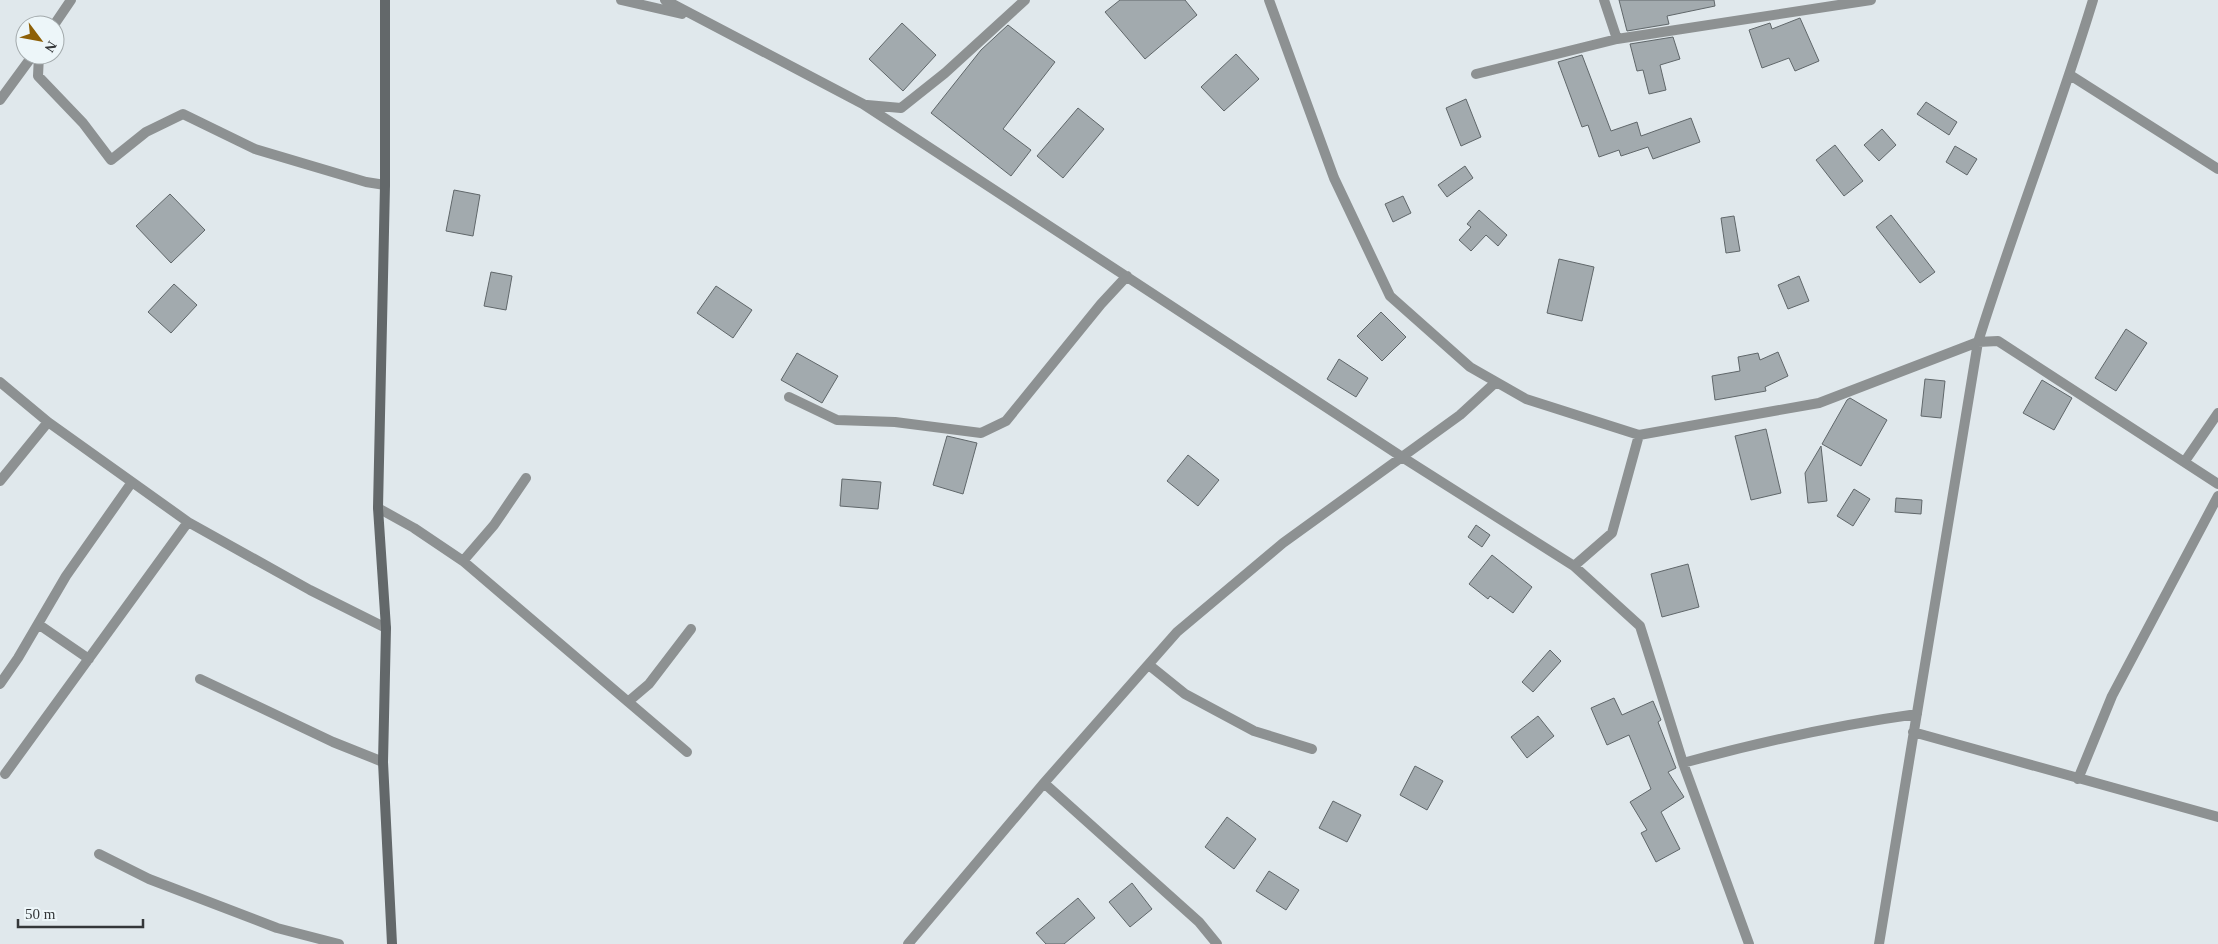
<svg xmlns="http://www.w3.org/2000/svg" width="2218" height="944" font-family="Georgia,serif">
	<rect width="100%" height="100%" fill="#e0e8ec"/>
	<path fill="#a2aaae" stroke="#60676a" d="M 1120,0 L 1185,0 L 1197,15 L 1145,59 L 1105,12 Z
		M 1619,0 L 1714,0 L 1715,6 L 1667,16 L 1669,24 L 1627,31 Z
		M 1800,18 L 1819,61 L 1795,71 L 1789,58 L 1762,68 L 1749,30 L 1770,23 L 1772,29 Z
		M 902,23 L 936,55 L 903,91 L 869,59 Z
		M 1008,25 L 1055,62 L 1003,129 L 1031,150 L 1011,176 L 931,113 L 981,50 Z
		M 1673,37 L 1680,59 L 1660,65 L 1666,90 L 1649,94 L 1643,70 L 1637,71 L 1630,44 Z
		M 1236,54 L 1259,79 L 1224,111 L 1201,87 Z
		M 1582,55 L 1611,131 L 1637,122 L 1641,136 L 1691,118 L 1700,142 L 1653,159 L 1648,147 L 1621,156 L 1619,150 L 1599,157 L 1588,125 L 1582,127 L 1558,62 Z
		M 1466,99 L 1481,137 L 1461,146 L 1446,108 Z
		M 1926,102 L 1957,122 L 1949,135 L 1917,114 Z
		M 1078,108 L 1104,129 L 1063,178 L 1037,156 Z
		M 1882,129 L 1896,145 L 1879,161 L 1864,145 Z
		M 1835,145 L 1863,181 L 1844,196 L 1816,160 Z
		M 1955,146 L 1977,159 L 1967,175 L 1946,162 Z
		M 1465,166 L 1473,178 L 1447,197 L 1438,185 Z
		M 454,190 L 480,195 L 473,236 L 446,231 Z
		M 170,194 L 205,230 L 171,263 L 136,226 Z
		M 1403,196 L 1411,213 L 1393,222 L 1385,204 Z
		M 1479,210 L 1507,235 L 1498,246 L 1486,235 L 1471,251 L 1459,240 L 1471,227 L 1467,224 Z
		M 1891,215 L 1935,272 L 1920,283 L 1876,227 Z
		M 1734,216 L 1740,251 L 1726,253 L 1721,218 Z
		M 1559,259 L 1594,267 L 1582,321 L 1547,313 Z
		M 491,272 L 512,276 L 506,310 L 484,306 Z
		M 1799,276 L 1809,301 L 1788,309 L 1778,285 Z
		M 174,284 L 197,305 L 171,333 L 148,312 Z
		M 716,286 L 752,310 L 733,338 L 697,313 Z
		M 1381,312 L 1406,337 L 1382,361 L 1357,336 Z
		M 2126,329 L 2147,343 L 2116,391 L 2095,378 Z
		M 1778,352 L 1788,376 L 1765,387 L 1766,391 L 1715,400 L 1712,376 L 1740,371 L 1738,357 L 1758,353 L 1760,360 Z
		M 797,353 L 838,376 L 822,403 L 781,380 Z
		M 1339,359 L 1368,378 L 1356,397 L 1327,379 Z
		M 1925,379 L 1945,381 L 1941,418 L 1921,416 Z
		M 2042,380 L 2072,398 L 2054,430 L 2023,413 Z
		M 1850,398 L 1887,420 L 1861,466 L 1822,444 L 1847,400 Z
		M 1766,429 L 1781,493 L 1751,500 L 1735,436 Z
		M 947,436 L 977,443 L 963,494 L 933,485 Z
		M 1821,446 L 1827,501 L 1808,503 L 1805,473 Z
		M 1188,455 L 1219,480 L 1198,506 L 1167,481 Z
		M 842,479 L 881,482 L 878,509 L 840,506 Z
		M 1854,489 L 1870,499 L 1853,526 L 1837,516 Z
		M 1896,498 L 1922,500 L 1921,514 L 1895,512 Z
		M 1476,525 L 1490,535 L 1482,547 L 1468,537 Z
		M 1492,555 L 1532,587 L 1513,613 L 1490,596 L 1488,599 L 1469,584 Z
		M 1688,564 L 1699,607 L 1662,617 L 1651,574 Z
		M 1550,650 L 1561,661 L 1533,692 L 1522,682 Z
		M 1614,698 L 1622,715 L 1653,701 L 1661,720 L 1658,722 L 1676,768 L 1668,772 L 1684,797 L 1661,812 L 1680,849 L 1656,862 L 1641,833 L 1647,830 L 1630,802 L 1651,789 L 1629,735 L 1607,745 L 1591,708 Z
		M 1538,716 L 1554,736 L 1527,758 L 1511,737 Z
		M 1415,766 L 1443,781 L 1427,810 L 1400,795 Z
		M 1333,801 L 1361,815 L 1347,842 L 1319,828 Z
		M 1227,817 L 1256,839 L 1234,869 L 1205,847 Z
		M 1269,871 L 1299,890 L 1286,910 L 1256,891 Z
		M 1132,883 L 1152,909 L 1130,927 L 1109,902 Z
		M 1078,898 L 1095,918 L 1064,944 L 1046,944 L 1036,933 Z"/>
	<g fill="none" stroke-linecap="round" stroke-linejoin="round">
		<path stroke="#8d9192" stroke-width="10" d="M 621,0 L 682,14
			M 665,0 L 863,104 L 1402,457 L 1574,566 L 1640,626 L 1683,763 L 1749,944
			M 1269,0 L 1334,178 L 1390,296 L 1470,367 L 1526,399 L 1639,435 L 1819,403 L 1978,342 C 2014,227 2058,115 2093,0
			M 1604,0 L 1617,39 L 1871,0
			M 54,25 L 71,0
			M 39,55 L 38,76 L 83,123 L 111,160 L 146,132 L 183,114 L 255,149 L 366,182 L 385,185
			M 1476,74 L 1617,39
			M 2070,75 L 2218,169
			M 0,100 L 33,55
			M 867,105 L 901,108 L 945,73 L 1025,0
			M 0,382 L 48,422 L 188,522 L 310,590 L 386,628
			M 789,397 L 837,420 L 895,422 L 981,433 L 1006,421 L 1101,304 L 1127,276
			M 2185,461 L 2218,413
			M 0,481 L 48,422
			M 378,508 L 414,528 L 463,561 L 687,752
			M 463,561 L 494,525 L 526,478
			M 1574,566 L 1612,533 L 1639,435
			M 38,624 L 89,659
			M 1149,665 L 1185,694 L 1254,731 L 1312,749
			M 200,679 L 333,742 L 383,762
			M 0,684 L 18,658 L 66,576 L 132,482
			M 629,701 L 649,684 L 691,629
			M 1913,732 L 2218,817
			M 1683,763 C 1760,742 1838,725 1917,714
			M 5,774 L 188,522
			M 2078,779 L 2112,696 L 2218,496
			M 1044,783 L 1199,922 L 1217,944
			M 99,854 L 149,879 L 277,928 L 339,944
			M 908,944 L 1044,783 L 1177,632 L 1283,543 L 1460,415 L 1496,382
			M 1879,944 L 1978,342 L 1998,341 L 2218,484"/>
		<path stroke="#63686a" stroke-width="10" d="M 385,0 L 385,185 L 378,508 L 386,628 L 383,762 L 392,944"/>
	</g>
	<g transform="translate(40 40) rotate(122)"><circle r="24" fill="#edf6f9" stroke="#a3aaac"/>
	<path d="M0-4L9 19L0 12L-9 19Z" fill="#8e6007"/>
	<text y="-8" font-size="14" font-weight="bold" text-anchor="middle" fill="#343739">N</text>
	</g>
	<path d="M18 919v8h125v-8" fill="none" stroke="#343739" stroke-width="2.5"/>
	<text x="25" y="919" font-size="15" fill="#343739" stroke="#edf6f9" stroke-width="4" paint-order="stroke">50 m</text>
</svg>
